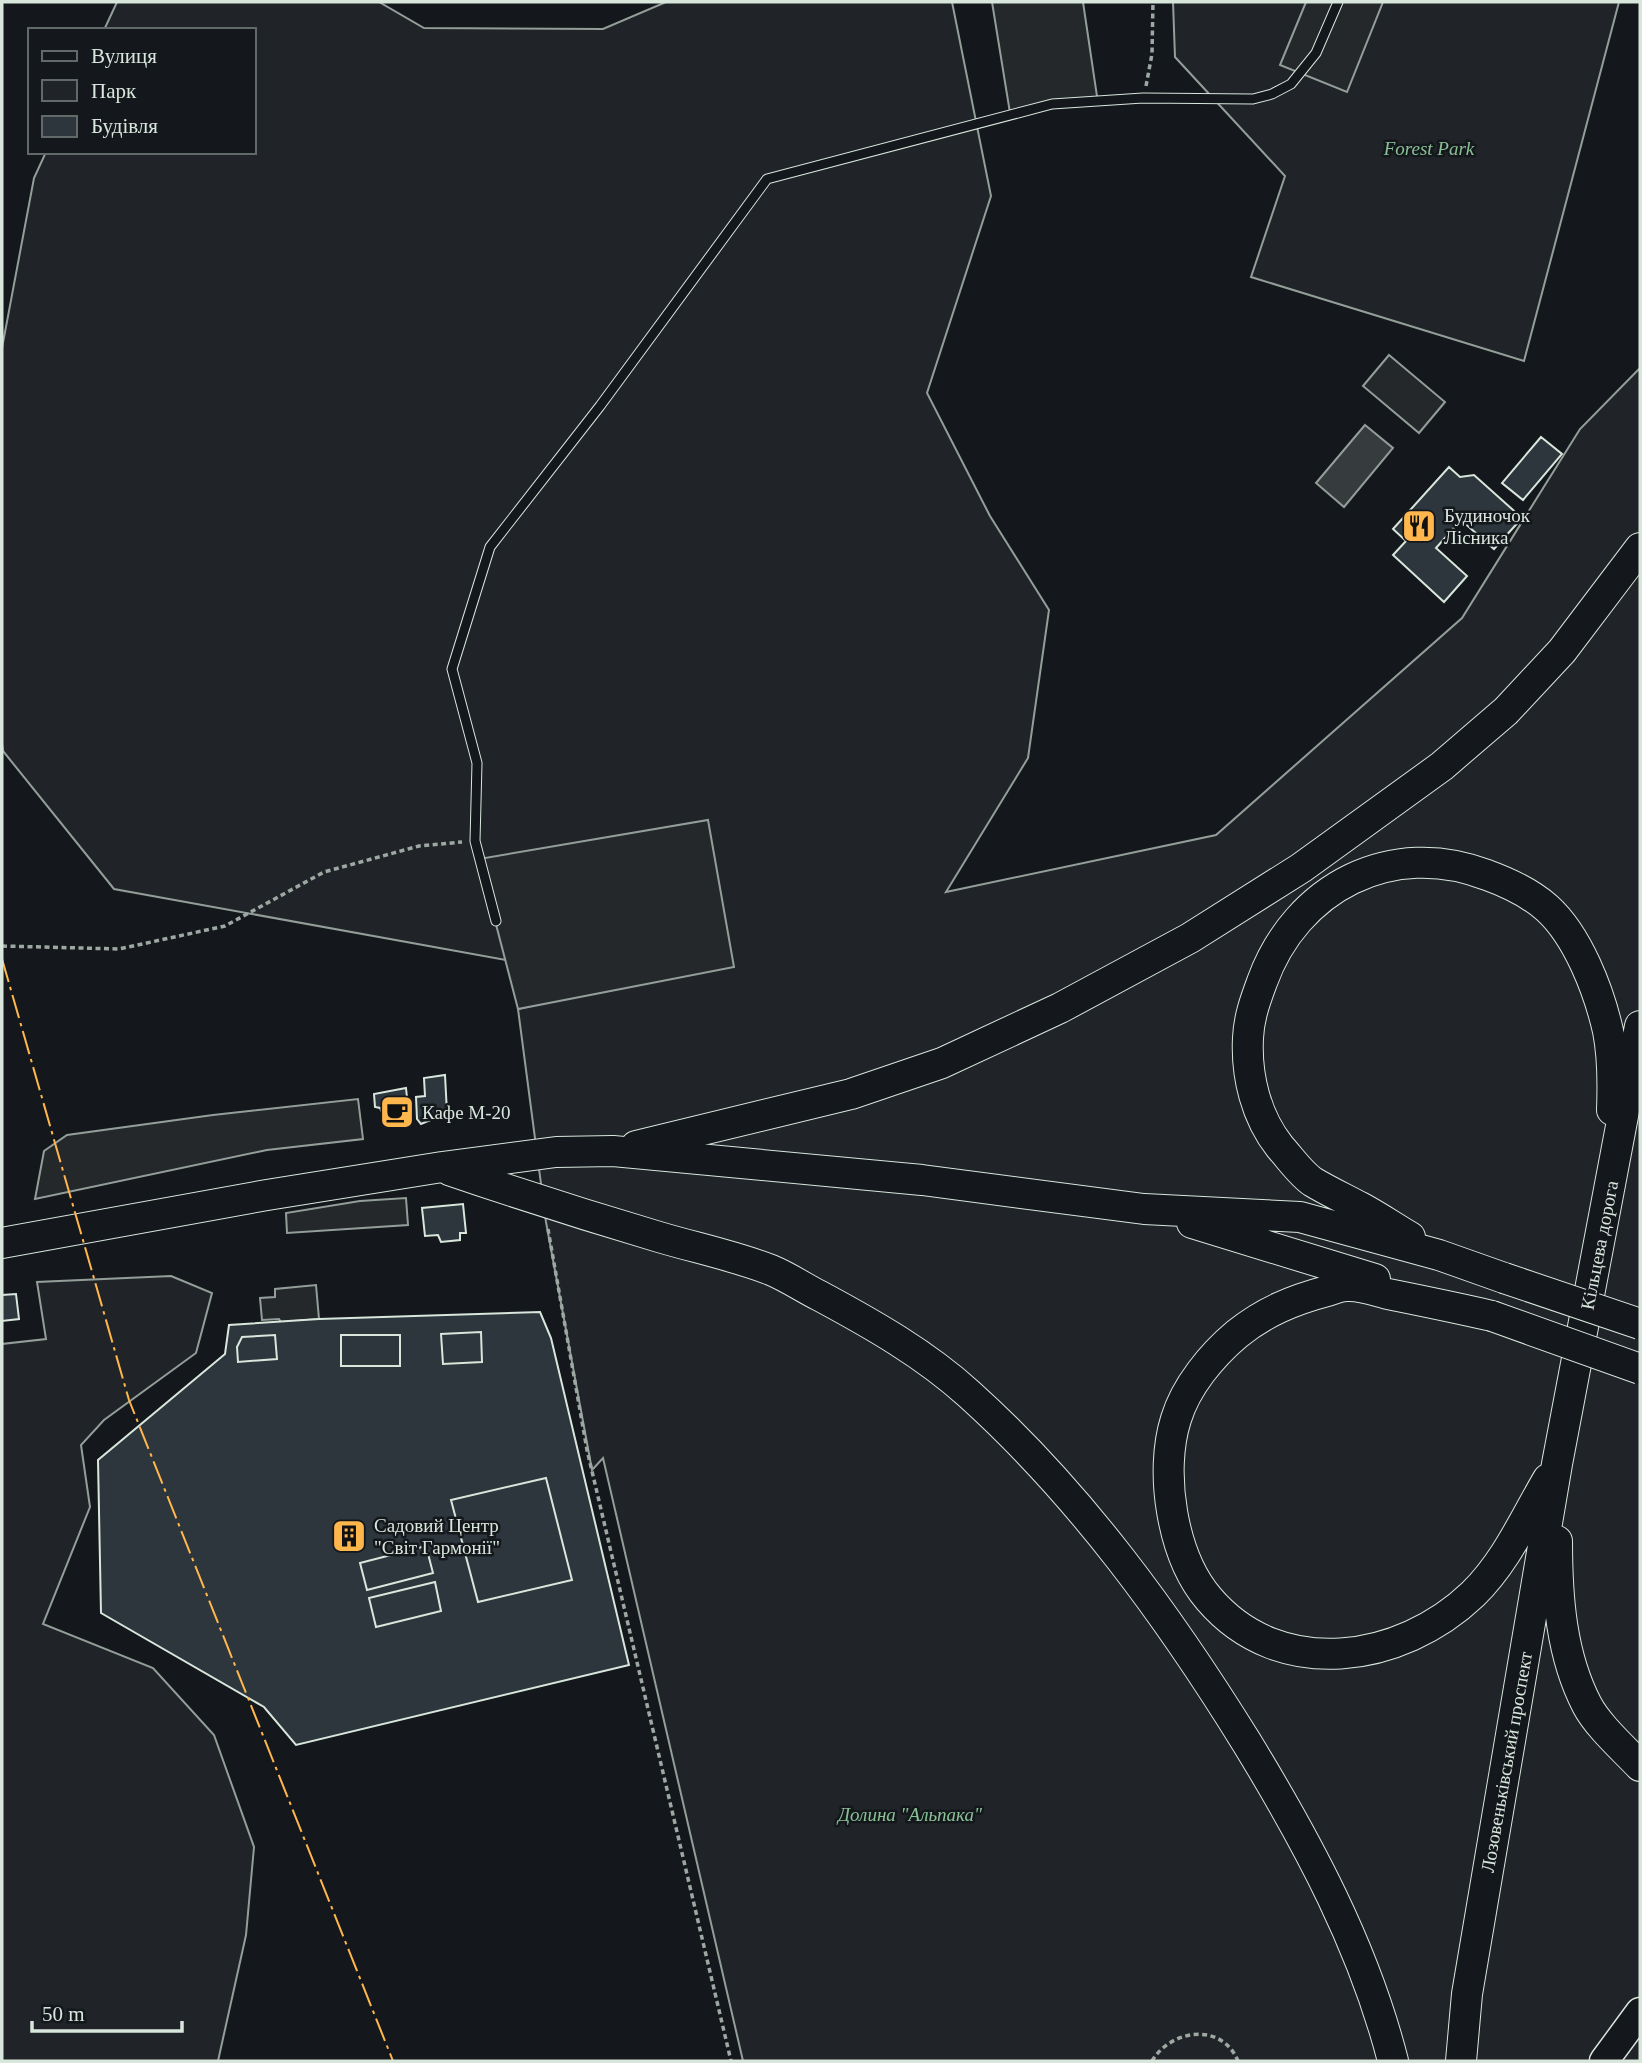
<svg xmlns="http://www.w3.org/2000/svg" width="1642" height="2063" font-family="Georgia,serif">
	<rect width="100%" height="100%" fill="#14181c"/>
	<path fill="#202428" stroke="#939e99" stroke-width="2" d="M 117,2 L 379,2 L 424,28 L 603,29 L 666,2 L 952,2 L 991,196 L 927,393 L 990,516 L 1049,610 L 1028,758 L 946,892 L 1216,835 L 1462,618 L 1580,429 L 1640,368 L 1640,2061 L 743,2061 L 603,1458 L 592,1470 L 546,1222 L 518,1009 L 627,982 L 114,889 L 3,751 L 2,744 L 2,348 L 34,178 L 46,152 L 254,152 L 254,30 L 104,30 Z
		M 1173,2 L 1619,2 L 1524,361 L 1251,277 L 1285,176 L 1175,57 Z
		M 171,1276 L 212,1293 L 196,1353 L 104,1420 L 81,1445 L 90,1507 L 43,1624 L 153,1668 L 214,1735 L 254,1847 L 246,1935 L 218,2061 L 2,2061 L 2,1344 L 46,1339 L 37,1282 Z"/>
	<path fill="#24282b" stroke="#939e99" stroke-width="2" d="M 992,2 L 1083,2 L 1098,103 L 1010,113 Z
		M 1306,2 L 1383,2 L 1347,92 L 1280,65 Z
		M 1389,355 L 1445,402 L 1419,433 L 1363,386 Z
		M 708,820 L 734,967 L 518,1009 L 479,859 Z
		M 358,1099 L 363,1139 L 267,1150 L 35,1199 L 44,1151 L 67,1135 L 213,1115 Z
		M 406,1198 L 408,1225 L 287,1233 L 286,1213 L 360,1201 Z
		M 316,1285 L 319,1319 L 281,1322 L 279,1319 L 262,1320 L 260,1298 L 275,1297 L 275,1289 Z"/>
	<path fill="#363b3e" stroke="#939e99" stroke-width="2" d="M 1365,425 L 1393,448 L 1344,507 L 1316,483 Z"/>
	<path fill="#2c363c" stroke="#d8e6dc" stroke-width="2" d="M 1541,437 L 1562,454 L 1523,500 L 1502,483 Z
		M 1449,467 L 1460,477 L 1474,475 L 1522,518 L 1494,549 L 1461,520 L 1436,548 L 1467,576 L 1444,602 L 1393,555 L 1406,541 L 1393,529 Z
		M 445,1075 L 447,1113 L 421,1124 L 417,1119 L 416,1097 L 425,1096 L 424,1078 Z
		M 406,1088 L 409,1117 L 385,1119 L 380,1108 L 375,1107 L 374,1094 Z
		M 463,1204 L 466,1233 L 460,1233 L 460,1240 L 441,1242 L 438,1235 L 425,1236 L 422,1208 Z
		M 16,1294 L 19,1319 L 2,1321 L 2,1295 Z
		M 540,1312 L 551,1338 L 629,1665 L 296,1745 L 264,1707 L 101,1613 L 98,1460 L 225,1354 L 229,1325 L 319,1319 Z
		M 481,1332 L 482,1362 L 443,1364 L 441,1334 Z
		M 275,1335 L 277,1359 L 238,1362 L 237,1347 L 242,1337 Z
		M 341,1335 L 400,1335 L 400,1366 L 341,1366 Z
		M 546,1478 L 572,1580 L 478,1602 L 451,1500 Z
		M 426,1546 L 433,1573 L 367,1590 L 360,1563 Z
		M 435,1582 L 441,1611 L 376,1627 L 369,1598 Z"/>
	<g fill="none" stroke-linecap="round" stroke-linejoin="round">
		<g stroke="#d8e6dc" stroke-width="11">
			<path id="service" d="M 496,921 L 475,841 L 477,763 L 452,669 L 490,547 L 600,406 L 767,179 L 1052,104 L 1143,98 L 1253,99 L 1272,94 L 1291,84 L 1316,53 L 1338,2"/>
		</g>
		<g stroke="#d8e6dc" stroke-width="31">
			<path id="primary" d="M 1604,2061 L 1640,2012"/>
		</g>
		<g stroke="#d8e6dc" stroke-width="32">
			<path id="trunk" d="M 636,1146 L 851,1094 L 942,1063 L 1060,1008 L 1190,938 L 1301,868 L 1442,766 L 1506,711 L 1562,651 L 1640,548
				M 449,1170 C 519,1194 588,1216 659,1237 C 696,1248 735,1256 771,1270 C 788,1277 804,1288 820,1296 C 872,1324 925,1354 969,1394 C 1080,1494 1169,1617 1247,1743 C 1308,1843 1364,1947 1393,2061
				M 1192,1223 L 1375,1279
				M 1410,1237 C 1393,1227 1377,1216 1360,1207 C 1345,1199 1328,1191 1313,1182 C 1301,1174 1290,1158 1280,1147 C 1256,1117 1246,1076 1248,1038 C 1249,1017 1255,1001 1262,982 C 1296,887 1392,838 1487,875 C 1509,883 1530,893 1547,908 C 1578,936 1599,991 1608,1031 C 1613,1056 1613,1084 1612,1110
				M 2,1243 L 267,1195 L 442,1167 L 556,1152 L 613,1151 L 922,1180 L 1144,1209 L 1300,1217 L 1439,1255 L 1504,1278
				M 1492,1316 C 1457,1308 1423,1301 1388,1294 C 1376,1291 1360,1285 1347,1286 C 1341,1286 1333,1289 1327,1291 C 1293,1300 1264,1312 1237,1334 C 1212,1355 1186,1386 1176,1419 C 1159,1472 1172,1556 1209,1599 C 1280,1682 1401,1663 1473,1594 C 1506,1562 1525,1518 1548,1479
				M 1557,1541 C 1557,1597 1561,1655 1587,1705 C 1598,1726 1624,1749 1640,1766
				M 1461,2061 L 1467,1994 L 1557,1464 L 1640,1026"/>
		</g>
		<path stroke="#9da8a2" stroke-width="3.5" stroke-dasharray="5 3.5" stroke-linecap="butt" d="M 1146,86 L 1152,54 L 1153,2
			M 2,946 L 119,949 L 225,926 L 324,872 L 419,846 L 462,842
			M 548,1229 L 587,1450 L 731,2061
			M 1152,2061 C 1171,2029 1222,2022 1238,2061"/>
		<use href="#service" stroke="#14181c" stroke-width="9"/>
		<use href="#primary" stroke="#14181c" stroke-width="28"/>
		<use href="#trunk" stroke="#14181c" stroke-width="30"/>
		<g stroke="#d8e6dc" stroke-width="32" stroke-linecap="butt">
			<path id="trunk-bridge" d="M 1504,1278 L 1640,1324
				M 1492,1316 L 1640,1369"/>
		</g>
		<use href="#trunk-bridge" stroke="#14181c" stroke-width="30"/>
		<path stroke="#ffb74d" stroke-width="2" stroke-dasharray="24 5 3.5 5" stroke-linecap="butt" d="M 2,959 L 129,1400 L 393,2061"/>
	</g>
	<defs>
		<g id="restaurant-square" transform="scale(1.75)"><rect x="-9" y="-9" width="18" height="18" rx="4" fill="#ffb74d" stroke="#14181c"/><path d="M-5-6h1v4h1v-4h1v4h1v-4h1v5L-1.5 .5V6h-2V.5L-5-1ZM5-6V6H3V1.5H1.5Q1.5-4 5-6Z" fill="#111"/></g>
		<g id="cafe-square" transform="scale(1.75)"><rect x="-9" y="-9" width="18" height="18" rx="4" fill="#ffb74d" stroke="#14181c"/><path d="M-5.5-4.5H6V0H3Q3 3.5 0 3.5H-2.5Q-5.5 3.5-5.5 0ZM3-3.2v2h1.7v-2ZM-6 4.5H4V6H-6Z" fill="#111"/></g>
		<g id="building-square" transform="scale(1.75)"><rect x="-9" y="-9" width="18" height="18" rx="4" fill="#ffb74d" stroke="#14181c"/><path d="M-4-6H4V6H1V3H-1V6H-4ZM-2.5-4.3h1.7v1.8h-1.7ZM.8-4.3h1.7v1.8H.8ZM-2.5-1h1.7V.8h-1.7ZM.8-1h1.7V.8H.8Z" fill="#111"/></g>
	</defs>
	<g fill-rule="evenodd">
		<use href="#restaurant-square" x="1419" y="526"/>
		<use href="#cafe-square" x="397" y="1112"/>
		<use href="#building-square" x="349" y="1536"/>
	</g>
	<g text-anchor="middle" stroke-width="5" stroke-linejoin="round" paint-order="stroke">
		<g font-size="19" font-style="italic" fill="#8ac095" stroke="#14181c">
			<text x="1429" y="155">Forest Park</text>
			<text x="910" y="1821">Долина "Альпака"</text>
		</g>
		<g font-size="19" fill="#d8e6dc" stroke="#14181c" text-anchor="start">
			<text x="1444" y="522">Будиночок<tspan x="1444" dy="22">Лісника</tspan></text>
			<text x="422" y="1119">Кафе М-20</text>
			<text x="374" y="1532">Садовий Центр<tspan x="374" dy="22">"Світ Гармонії"</tspan></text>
		</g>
		<g font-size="19" fill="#d8e6dc" stroke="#14181c">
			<text transform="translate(1599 1245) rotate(-79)" y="7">Кільцева дорога</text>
			<text transform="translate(1506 1762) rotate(-80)" y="7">Лозовеньківський проспект</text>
		</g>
	</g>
	<rect width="1642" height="2063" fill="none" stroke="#d8e6dc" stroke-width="7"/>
	<rect x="28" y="28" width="228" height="126" fill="#14181c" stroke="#626a69" stroke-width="2"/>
	<rect x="42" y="51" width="35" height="10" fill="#14181c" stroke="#626a69" stroke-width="2"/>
	<text x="91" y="63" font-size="21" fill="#d8e6dc">Вулиця</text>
	<rect x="42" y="80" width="35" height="21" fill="#202428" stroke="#626a69" stroke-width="2"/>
	<text x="91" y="98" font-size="21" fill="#d8e6dc">Парк</text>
	<rect x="42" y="116" width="35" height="21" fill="#2c363c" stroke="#626a69" stroke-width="2"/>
	<text x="91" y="133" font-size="21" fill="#d8e6dc">Будівля</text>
	<path d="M32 2021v10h150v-10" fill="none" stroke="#d8e6dc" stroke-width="3.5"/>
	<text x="42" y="2021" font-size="21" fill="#d8e6dc" stroke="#14181c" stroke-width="5" paint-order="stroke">50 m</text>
</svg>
